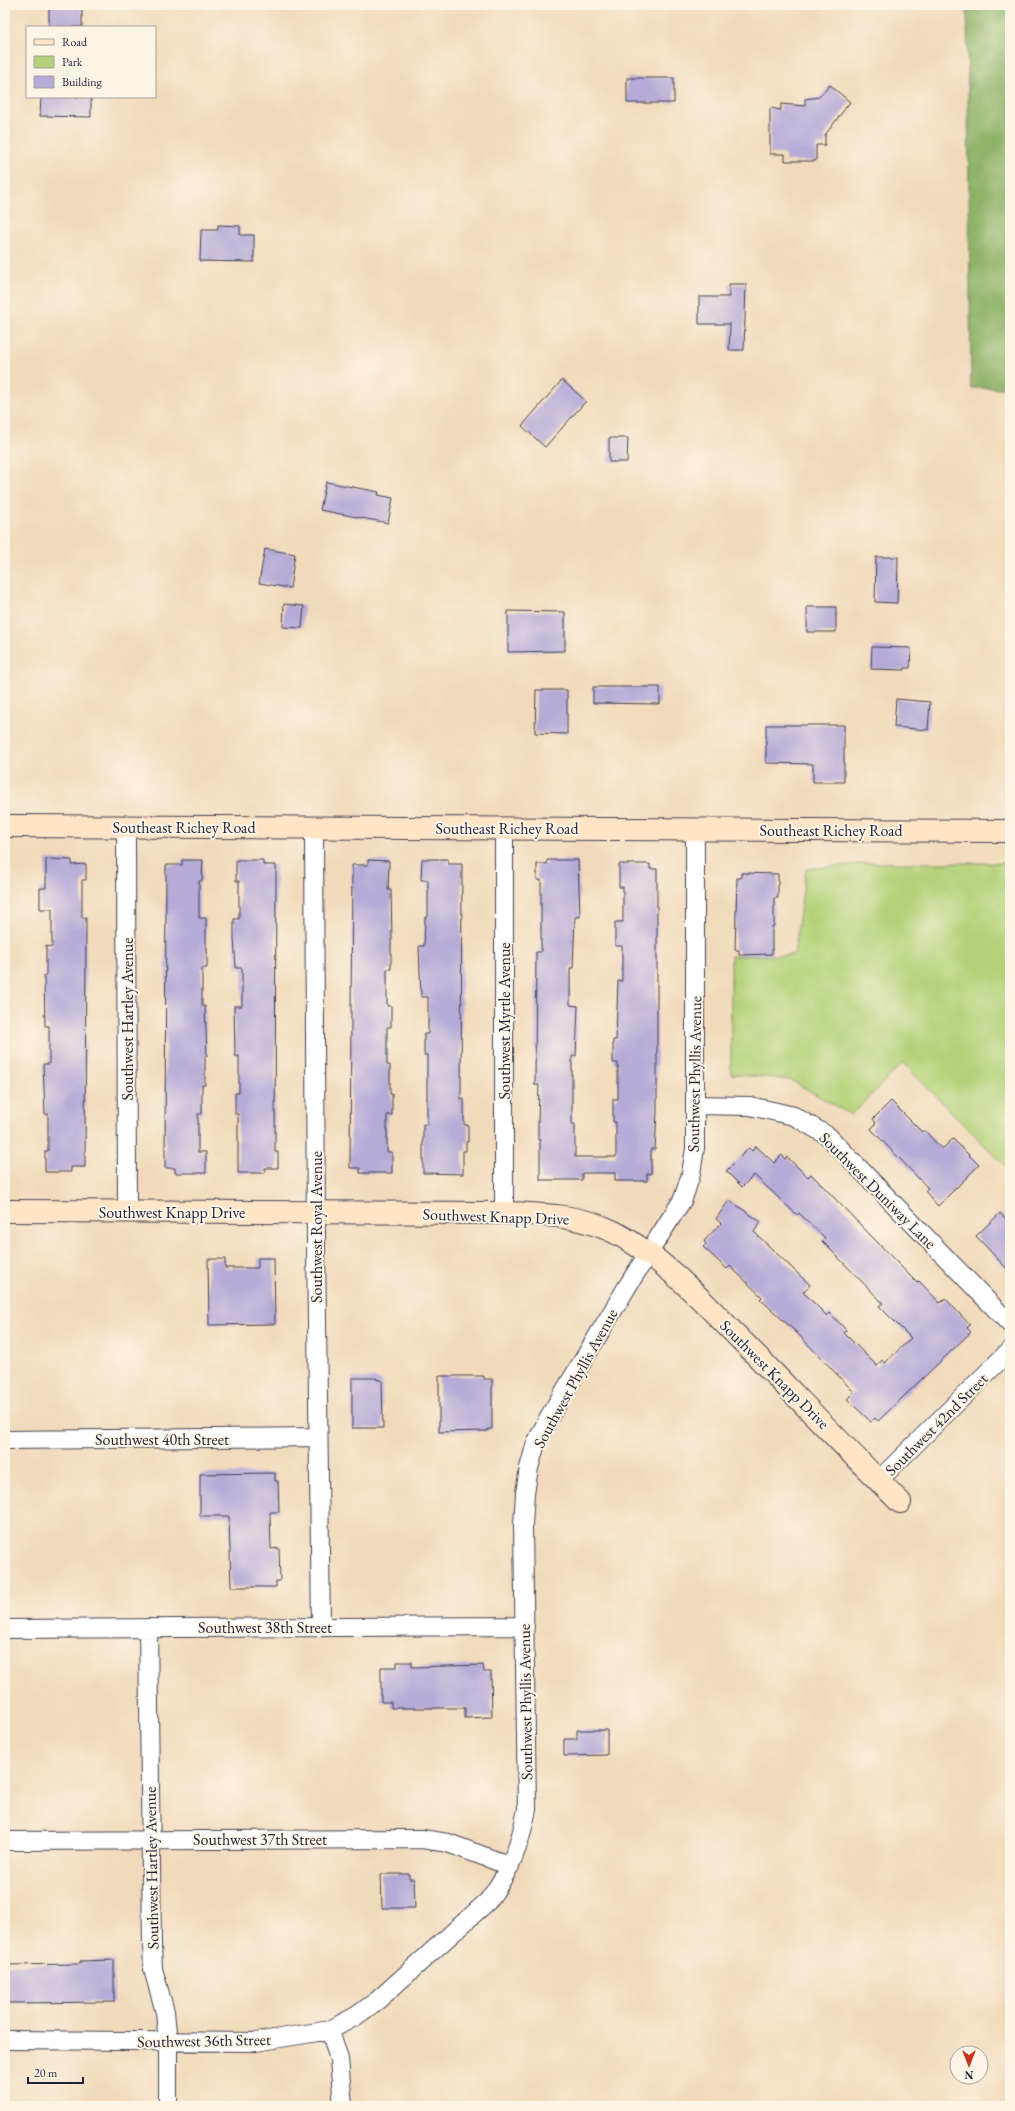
<svg xmlns="http://www.w3.org/2000/svg" width="1015" height="2111" font-family="'EB Garamond',serif">
	<rect width="100%" height="100%" fill="#fcf5e5"/>
	<filter id="ink" filterUnits="userSpaceOnUse"><feTurbulence type="fractalNoise" baseFrequency=".025" numOctaves="2"/><feDisplacementMap in="SourceGraphic" scale="8" xChannelSelector="R" yChannelSelector="G"/><feConvolveMatrix kernelMatrix="1 2 1 2 8 2 1 2 1" color-interpolation-filters="sRGB"/></filter>
	<filter id="wash" filterUnits="userSpaceOnUse"><feTurbulence type="fractalNoise" baseFrequency=".012" numOctaves="4" result="noise"/><feDisplacementMap in="SourceGraphic" scale="16" xChannelSelector="R" yChannelSelector="G"/><feGaussianBlur stdDeviation="0.9" result="paint"/><feColorMatrix in="noise" values="0 0 0 0 0 0 0 0 0 0 0 0 0 0 0 0 0 1.4 0 .05"/><feComposite in="paint" operator="in"/></filter>
	<g filter="url(#wash)">
		<rect width="100%" height="100%" fill="#f1dabb"/>
		<path fill="#b3d178" stroke="#6a7a5a" d="M 868,863 L 1010,863 L 1010,1171 L 903,1063 L 851,1115 L 791,1080 L 731,1074 L 731,956 L 794,955 L 806,869 Z"/>
		<path fill="#8eb368" stroke="#586a52" d="M 967,5 L 1010,5 L 1010,388 L 971,388 Z"/>
		<g id="blocks">
			<path fill="#b6aad7" d="M 49,5 L 82,5 L 82,27 L 49,27 Z
				M 627,78 L 674,78 L 674,103 L 627,103 Z
				M 830,85 L 850,102 L 825,135 L 825,145 L 816,145 L 816,161 L 785,161 L 785,154 L 770,154 L 770,108 L 781,110 L 781,104 L 805,106 L 805,99 L 819,97 Z
				M 41,97 L 91,97 L 91,117 L 40,116 Z
				M 218,225 L 240,226 L 240,235 L 254,235 L 254,262 L 200,261 L 201,230 L 218,230 Z
				M 729,284 L 746,284 L 744,350 L 729,350 L 730,324 L 699,324 L 699,297 L 729,297 Z
				M 562,380 L 586,401 L 545,447 L 522,426 Z
				M 609,438 L 628,438 L 627,462 L 609,462 Z
				M 326,482 L 379,492 L 378,495 L 393,498 L 388,523 L 320,510 Z
				M 265,549 L 295,554 L 290,588 L 259,583 Z
				M 876,557 L 898,557 L 897,603 L 875,602 Z
				M 284,604 L 304,606 L 302,628 L 283,627 Z
				M 807,607 L 836,607 L 836,632 L 807,632 Z
				M 508,611 L 565,612 L 565,651 L 508,652 Z
				M 872,647 L 911,648 L 910,668 L 905,668 L 905,670 L 871,669 Z
				M 593,687 L 660,687 L 660,704 L 593,703 Z
				M 536,690 L 567,690 L 567,734 L 535,733 Z
				M 896,699 L 930,702 L 928,730 L 894,727 Z
				M 766,725 L 844,725 L 844,782 L 813,782 L 813,764 L 766,763 Z
				M 46,859 L 72,860 L 72,865 L 86,864 L 86,880 L 82,880 L 82,918 L 86,918 L 85,1167 L 71,1167 L 71,1172 L 45,1172 L 45,1151 L 48,1151 L 48,1114 L 45,1114 L 43,1064 L 49,1064 L 49,1026 L 45,1026 L 44,976 L 46,976 L 46,946 L 52,947 L 52,909 L 40,909 L 40,888 L 46,888 Z
				M 422,859 L 448,859 L 448,864 L 462,864 L 461,1099 L 464,1099 L 464,1125 L 468,1125 L 468,1142 L 466,1142 L 466,1151 L 463,1151 L 463,1174 L 423,1173 L 423,1124 L 427,1125 L 427,1055 L 424,1055 L 424,1034 L 428,1034 L 428,997 L 421,997 L 419,946 L 424,946 L 425,917 L 428,917 L 428,880 L 421,880 Z
				M 182,860 L 203,860 L 202,881 L 199,881 L 199,918 L 206,918 L 206,947 L 207,947 L 207,968 L 202,968 L 202,1006 L 205,1006 L 207,1056 L 205,1056 L 205,1085 L 202,1085 L 202,1114 L 198,1114 L 198,1152 L 206,1152 L 206,1173 L 175,1173 L 175,1168 L 165,1168 L 166,865 L 182,865 Z
				M 236,860 L 263,860 L 263,865 L 276,865 L 275,1152 L 278,1152 L 278,1168 L 265,1168 L 265,1173 L 238,1173 L 238,1114 L 235,1114 L 235,1093 L 239,1093 L 239,1056 L 235,1056 L 234,1006 L 242,1006 L 242,968 L 236,968 L 234,939 L 234,919 L 239,919 L 239,881 L 236,881 Z
				M 368,860 L 389,861 L 388,890 L 391,890 L 392,940 L 391,940 L 391,969 L 387,969 L 387,1006 L 391,1006 L 391,1027 L 387,1027 L 387,1065 L 390,1065 L 390,1094 L 392,1094 L 392,1115 L 387,1115 L 387,1152 L 392,1152 L 392,1173 L 360,1173 L 360,1168 L 350,1168 L 352,865 L 368,865 Z
				M 547,860 L 578,860 L 580,917 L 575,917 L 573,968 L 570,968 L 570,1005 L 578,1006 L 576,1056 L 572,1056 L 572,1124 L 575,1124 L 575,1157 L 616,1157 L 616,1122 L 613,1122 L 613,1099 L 618,1099 L 618,1063 L 613,1063 L 613,1040 L 616,1040 L 618,981 L 622,981 L 622,946 L 615,946 L 615,922 L 623,922 L 623,887 L 619,887 L 619,864 L 650,864 L 650,869 L 657,869 L 657,1112 L 655,1149 L 651,1149 L 651,1174 L 647,1174 L 647,1181 L 615,1181 L 615,1173 L 582,1173 L 582,1180 L 540,1180 L 540,1140 L 538,1140 L 538,1124 L 539,1085 L 535,1085 L 536,952 L 541,952 L 541,880 L 537,880 L 537,864 L 547,864 Z
				M 741,873 L 778,874 L 778,898 L 774,898 L 774,926 L 772,926 L 772,954 L 739,955 L 739,950 L 735,950 L 737,878 L 741,878 Z
				M 891,1101 L 922,1132 L 924,1130 L 942,1149 L 953,1139 L 979,1165 L 938,1206 L 925,1191 L 928,1188 L 871,1129 L 876,1123 L 873,1119 Z
				M 756,1146 L 774,1163 L 782,1155 L 785,1159 L 787,1157 L 808,1177 L 811,1174 L 917,1283 L 919,1281 L 940,1303 L 945,1298 L 970,1325 L 967,1328 L 971,1332 L 878,1421 L 875,1418 L 871,1422 L 847,1399 L 854,1392 L 795,1331 L 760,1299 L 762,1297 L 730,1266 L 727,1269 L 703,1247 L 706,1244 L 704,1241 L 721,1223 L 716,1219 L 729,1200 L 761,1222 L 754,1232 L 810,1285 L 803,1292 L 827,1316 L 830,1313 L 846,1330 L 844,1333 L 877,1366 L 882,1360 L 885,1363 L 911,1338 L 879,1306 L 883,1303 L 822,1241 L 825,1238 L 799,1213 L 797,1215 L 754,1175 L 742,1187 L 726,1171 L 749,1148 L 752,1151 Z
				M 1000,1213 L 1010,1223 L 1010,1272 L 976,1236 Z
				M 258,1258 L 274,1258 L 275,1324 L 209,1325 L 208,1259 L 225,1259 L 225,1268 L 258,1268 Z
				M 439,1376 L 484,1376 L 484,1379 L 492,1379 L 492,1429 L 488,1429 L 488,1431 L 439,1432 Z
				M 352,1378 L 377,1378 L 377,1380 L 382,1380 L 383,1428 L 352,1428 Z
				M 275,1473 L 275,1481 L 278,1481 L 279,1512 L 270,1512 L 270,1514 L 271,1549 L 279,1548 L 280,1581 L 276,1581 L 276,1587 L 231,1587 L 229,1516 L 200,1516 L 200,1474 Z
				M 397,1662 L 412,1662 L 412,1667 L 483,1665 L 484,1672 L 491,1672 L 492,1717 L 465,1718 L 465,1708 L 391,1708 L 391,1702 L 381,1702 L 381,1667 L 397,1667 Z
				M 577,1730 L 607,1730 L 607,1755 L 564,1756 L 564,1739 L 577,1739 Z
				M 381,1874 L 409,1874 L 409,1879 L 414,1879 L 415,1908 L 382,1908 Z
				M 114,1960 L 114,2002 L 6,2003 L 5,1965 L 80,1964 L 80,1961 Z"/>
		</g>
	</g>
	<g filter="url(#ink)">
		<use href="#blocks" fill-opacity="0" stroke="#413e4e" stroke-width="1"/>
		<g fill="none" stroke-linecap="round" stroke-linejoin="round">
			<g stroke="#413e4e" stroke-width="20">
				<path id="street" d="M 126,827 L 127,1211
					M 314,828 L 316,1246 L 321,1627
					M 504,828 L 504,1213
					M 695,1105 L 750,1106 L 794,1116 L 828,1136 L 1010,1324
					M 5,1440 L 318,1437
					M 879,1480 L 1010,1350
					M 148,1628 L 152,1945 L 153,1969 L 165,2012 L 168,2042 L 168,2106
					M 5,1629 L 525,1626
					M 5,1841 L 422,1839 L 448,1843 L 510,1866
					M 330,2030 L 339,2059 L 343,2106
					M 5,2040 L 256,2042 L 330,2030 L 356,2016 L 378,2000 L 488,1901 C 510,1871 520,1846 527,1809 L 523,1525 L 525,1493 L 529,1468 L 536,1443 L 549,1417 L 630,1282 L 683,1199 L 691,1174 L 695,1148 L 695,829"/>
			</g>
			<g stroke="#413e4e" stroke-width="24">
				<path id="secondary" d="M 5,826 L 1010,831
					M 5,1211 L 504,1213 C 541,1214 580,1215 614,1232 C 666,1259 706,1305 747,1346 C 798,1398 848,1451 900,1502"/>
			</g>
			<use href="#street" stroke="#fff" stroke-width="18"/>
			<use href="#secondary" stroke="#ffe4c6" stroke-width="22"/>
		</g>
	</g>
	<g text-anchor="middle" stroke-width="4" stroke-linejoin="round" paint-order="stroke">
		<g font-size="16" fill="#22223b" stroke="#fcf5e5">
			<text x="184" y="833">Southeast Richey Road</text>
			<text x="507" y="834">Southeast Richey Road</text>
			<text x="831" y="836">Southeast Richey Road</text>
			<text transform="translate(127 1019) rotate(-90)" y="6">Southwest Hartley Avenue</text>
			<text transform="translate(504 1021) rotate(-90)" y="6">Southwest Myrtle Avenue</text>
			<text transform="translate(694 1074) rotate(-89)" y="6">Southwest Phyllis Avenue</text>
			<text transform="translate(878 1190) rotate(45)" y="6">Southwest Duniway Lane</text>
			<text x="172" y="1218">Southwest Knapp Drive</text>
			<text transform="translate(496 1216) rotate(2)" y="6">Southwest Knapp Drive</text>
			<text transform="translate(316 1227) rotate(-90)" y="6">Southwest Royal Avenue</text>
			<text transform="translate(775 1374) rotate(45)" y="6">Southwest Knapp Drive</text>
			<text transform="translate(575 1378) rotate(-61)" y="6">Southwest Phyllis Avenue</text>
			<text transform="translate(936 1424) rotate(-45)" y="6">Southwest 42nd Street</text>
			<text x="162" y="1445">Southwest 40th Street</text>
			<text x="265" y="1633">Southwest 38th Street</text>
			<text transform="translate(525 1702) rotate(-91)" y="6">Southwest Phyllis Avenue</text>
			<text x="260" y="1845">Southwest 37th Street</text>
			<text transform="translate(151 1868) rotate(-91)" y="6">Southwest Hartley Avenue</text>
			<text transform="translate(204 2040) rotate(-1)" y="6">Southwest 36th Street</text>
		</g>
	</g>
	<rect width="1015" height="2111" fill="none" stroke="#fcf5e5" stroke-width="20"/>
	<rect x="26" y="26" width="130" height="72" fill="#fcf5e5" stroke="#a5a1a1"/>
	<rect x="34" y="39" width="20" height="6" fill="#ffe4c6" stroke="#a5a1a1"/>
	<text x="62" y="46" font-size="12" fill="#22223b">Road</text>
	<rect x="34" y="56" width="20" height="12" fill="#b3d178" stroke="#a5a1a1"/>
	<text x="62" y="66" font-size="12" fill="#22223b">Park</text>
	<rect x="34" y="76" width="20" height="12" fill="#b6aad7" stroke="#a5a1a1"/>
	<text x="62" y="86" font-size="12" fill="#22223b">Building</text>
	<g transform="translate(969 2065) rotate(180)"><circle r="19" fill="#fcf5e5" stroke="#a5a1a1"/>
	<path d="M0-3L7 15L0 10L-7 15Z" fill="#c8321e"/>
	<text y="-6" font-size="11" font-weight="bold" text-anchor="middle" fill="#22223b">N</text>
	</g>
	<path d="M28 2077v6h55v-6" fill="none" stroke="#22223b" stroke-width="2"/>
	<text x="34" y="2077" font-size="12" fill="#22223b" stroke="#fcf5e5" stroke-width="3" paint-order="stroke">20 m</text>
</svg>
